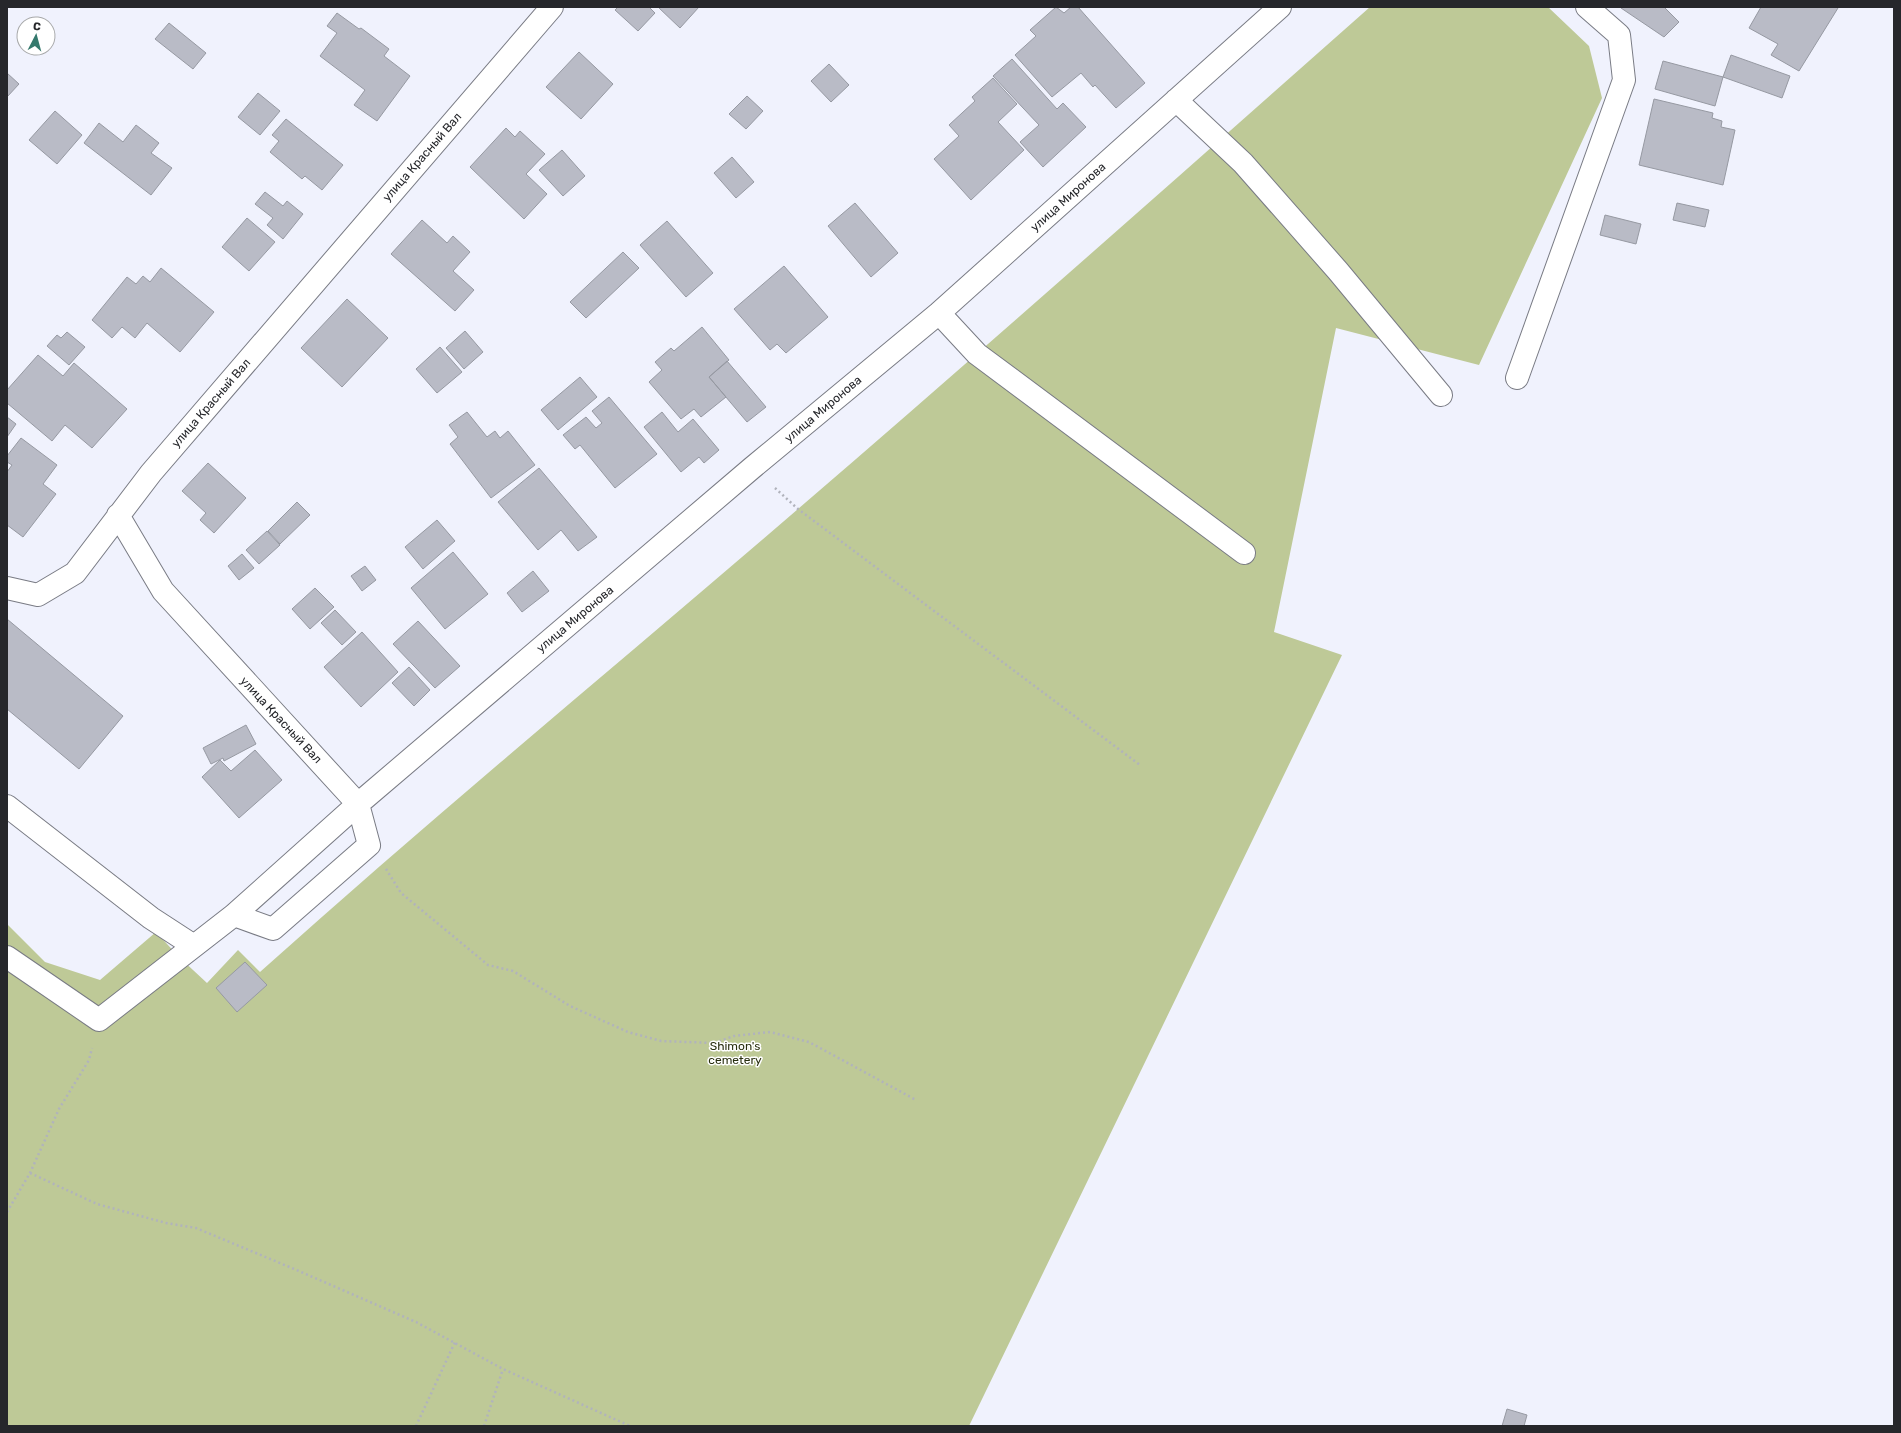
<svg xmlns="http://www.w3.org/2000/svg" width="1901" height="1433" font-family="Rubik,sans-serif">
	<rect width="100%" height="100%" fill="#f0f2fd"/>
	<path fill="#bec997" d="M 1370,7 L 1548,7 L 1589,46 L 1602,98 L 1479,365 L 1336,328 L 1274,632 L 1342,655 L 969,1426 L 7,1426 L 7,924 L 45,962 L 100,980 L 156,932 L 179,957 L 207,983 L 238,950 L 260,972 C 436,814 619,663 798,509 C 990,344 1180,175 1370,7 Z"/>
	<path fill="#b9bbc6" stroke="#9699a2" d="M 618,7 L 649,7 L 655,13 L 638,31 L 615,10 Z
		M 658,7 L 699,7 L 680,28 Z
		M 1056,7 L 1064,13 L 1071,7 L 1078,7 L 1145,83 L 1116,108 L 1095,85 L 1093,87 L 1081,73 L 1052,97 L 1015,55 L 1036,36 L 1030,30 Z
		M 1622,7 L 1664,7 L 1679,22 L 1664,37 L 1621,8 Z
		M 1761,7 L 1836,7 L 1838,8 L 1799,71 L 1771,55 L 1778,44 L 1749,28 Z
		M 337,13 L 359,29 L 361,28 L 389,49 L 384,56 L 410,76 L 377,121 L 354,105 L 365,90 L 320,56 L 337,33 L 327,26 Z
		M 169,23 L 206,53 L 193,69 L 155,39 Z
		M 579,52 L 613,84 L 581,119 L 546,87 Z
		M 1731,55 L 1790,76 L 1782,98 L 1723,77 Z
		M 1012,59 L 1057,109 L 1063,103 L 1086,127 L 1043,167 L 1020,142 L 1039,125 L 993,76 Z
		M 1663,61 L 1723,77 L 1715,106 L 1655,89 Z
		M 829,64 L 849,85 L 831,102 L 811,81 Z
		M 7,73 L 19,84 L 7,97 Z
		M 993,78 L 1017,104 L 998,122 L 1024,150 L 971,200 L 934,159 L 959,136 L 949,125 L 975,101 L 972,97 Z
		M 258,93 L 280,111 L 260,135 L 238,117 Z
		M 747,96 L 763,111 L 746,129 L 729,114 Z
		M 1654,99 L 1713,113 L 1712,118 L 1722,121 L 1721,127 L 1735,130 L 1723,185 L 1639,165 Z
		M 55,111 L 82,135 L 57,164 L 29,140 Z
		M 286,119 L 343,165 L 322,190 L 305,176 L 302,179 L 270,152 L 279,141 L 272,135 Z
		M 99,123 L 123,142 L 136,125 L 159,143 L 151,153 L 172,168 L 151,195 L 84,143 Z
		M 506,128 L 515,137 L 520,131 L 545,154 L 526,174 L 547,194 L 524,219 L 470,167 Z
		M 562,150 L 585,176 L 563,196 L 539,170 Z
		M 732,157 L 754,182 L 736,198 L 714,173 Z
		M 265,192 L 283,206 L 287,201 L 303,214 L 283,239 L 267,225 L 273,218 L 255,204 Z
		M 855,203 L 898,253 L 871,277 L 828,226 Z
		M 1677,203 L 1709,210 L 1705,227 L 1673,220 Z
		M 1605,215 L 1641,224 L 1636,244 L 1600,235 Z
		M 247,218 L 275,242 L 249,271 L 222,247 Z
		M 422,220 L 447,243 L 453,236 L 470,252 L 453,271 L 474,290 L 455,311 L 391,254 Z
		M 667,221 L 713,273 L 686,297 L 640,245 Z
		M 623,252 L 639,268 L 586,318 L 570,302 Z
		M 784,266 L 828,317 L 786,353 L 777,344 L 770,350 L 734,309 Z
		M 161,268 L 214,312 L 180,352 L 147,323 L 135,338 L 122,327 L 112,338 L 92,320 L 127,277 L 136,284 L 143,276 L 150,282 Z
		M 347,299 L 388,338 L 342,387 L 301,348 Z
		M 702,327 L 729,360 L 709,377 L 726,397 L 701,417 L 694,409 L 681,419 L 649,382 L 662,370 L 655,362 L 671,348 L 674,351 Z
		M 465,331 L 483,352 L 464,369 L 446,348 Z
		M 67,332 L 85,347 L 69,365 L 47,346 L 57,335 L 61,338 Z
		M 440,347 L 462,372 L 437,393 L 416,369 Z
		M 38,355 L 63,376 L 74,363 L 127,409 L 92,448 L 65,425 L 52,441 L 7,403 L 7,390 Z
		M 727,361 L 766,407 L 747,422 L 709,377 Z
		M 580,377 L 597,397 L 558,430 L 541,410 Z
		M 609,397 L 657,454 L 615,488 L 580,445 L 575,449 L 563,435 L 586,417 L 596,428 L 602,423 L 592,411 Z
		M 467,412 L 487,437 L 495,431 L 500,438 L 508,431 L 535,465 L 491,498 L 450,444 L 458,437 L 449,425 Z
		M 662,412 L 678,432 L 693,419 L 719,450 L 704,463 L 699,457 L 681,472 L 644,427 Z
		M 7,417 L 16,424 L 7,437 Z
		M 21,438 L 57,465 L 43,484 L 56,494 L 23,537 L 7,525 L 7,472 L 12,465 L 7,462 L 7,456 Z
		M 208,463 L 246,498 L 214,533 L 200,520 L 206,513 L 182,491 Z
		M 539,468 L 597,537 L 578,551 L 561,530 L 538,550 L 498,502 Z
		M 297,502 L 310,515 L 280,544 L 268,531 Z
		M 437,520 L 455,541 L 423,569 L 405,547 Z
		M 267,531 L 280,545 L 259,564 L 246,550 Z
		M 453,552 L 488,594 L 445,629 L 411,588 Z
		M 242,554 L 254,568 L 239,580 L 228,566 Z
		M 365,566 L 376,580 L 362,591 L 351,576 Z
		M 533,571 L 549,591 L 522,612 L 507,593 Z
		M 315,588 L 334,607 L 310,629 L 292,609 Z
		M 335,610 L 356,632 L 342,645 L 321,623 Z
		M 7,619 L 123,716 L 79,769 L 7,709 Z
		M 418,621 L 460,666 L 435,688 L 393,644 Z
		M 362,632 L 398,672 L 361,707 L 324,667 Z
		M 409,667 L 430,690 L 414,706 L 392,683 Z
		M 246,725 L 256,744 L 224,761 L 223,758 L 211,764 L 203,748 Z
		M 255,750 L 282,780 L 239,818 L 202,777 L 220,760 L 231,771 Z
		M 245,962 L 267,985 L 237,1012 L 216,988 Z
		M 1507,1409 L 1527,1415 L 1524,1426 L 1502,1426 Z"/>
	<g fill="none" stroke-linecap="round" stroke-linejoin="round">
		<g stroke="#797b84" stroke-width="24">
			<path id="minor" d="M 1176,100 L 1243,163 L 1338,271 L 1441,395
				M 939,313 L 977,354 L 1244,553
				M 1517,378 L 1624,80 L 1619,35 L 1587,7
				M 118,515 L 163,591 L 358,804 L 369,845 L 273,929 L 234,915
				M 7,588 L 38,595 L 75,573 L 151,473 L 552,7
				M 7,806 L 151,918 L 194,946
				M 7,957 L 99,1020 L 234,915 L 358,804 L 752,468 L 939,313 L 1280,7"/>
		</g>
		<path stroke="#b1b3bc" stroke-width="2.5" stroke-dasharray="2 3" stroke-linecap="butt" d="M 775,488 L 798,509 L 1140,765
			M 386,869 L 401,893 L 488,965 L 513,971 L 570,1006 L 628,1032 L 661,1041 L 714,1043 L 734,1036 L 770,1032 L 809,1042 L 916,1100
			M 30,1173 L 97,1204 L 166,1223 L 196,1228 L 299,1271 L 416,1322 L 503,1369 L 630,1426
			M 7,1212 L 30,1173 L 59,1109 L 89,1060 L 92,1048
			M 416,1426 L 455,1342
			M 484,1426 L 503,1369"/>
		<use href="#minor" stroke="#fff" stroke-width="22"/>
	</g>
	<g text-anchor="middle" stroke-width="3" stroke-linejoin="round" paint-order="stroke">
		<g font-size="12" fill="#26272b" stroke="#fff">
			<text transform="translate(422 157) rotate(-49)" y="4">улица Красный Вал</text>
			<text transform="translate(1068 197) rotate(-42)" y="4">улица Миронова</text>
			<text transform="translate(211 403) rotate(-49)" y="4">улица Красный Вал</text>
			<text transform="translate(823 409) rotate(-40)" y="4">улица Миронова</text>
			<text transform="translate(575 619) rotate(-40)" y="4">улица Миронова</text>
			<text transform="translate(281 720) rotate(47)" y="4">улица Красный Вал</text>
		</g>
		<g font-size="12" fill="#282e0f" stroke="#fff">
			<text x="735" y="1050">Shimon's<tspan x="735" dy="14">cemetery</tspan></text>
		</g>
	</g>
	<rect width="1901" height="1433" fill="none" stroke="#26272b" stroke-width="16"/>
	<g transform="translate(36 36) rotate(6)"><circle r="19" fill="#ffffff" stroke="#a8a9aa"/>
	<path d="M0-3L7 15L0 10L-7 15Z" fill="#34796d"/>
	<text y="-6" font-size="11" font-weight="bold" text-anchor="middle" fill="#26272b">С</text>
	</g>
</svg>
